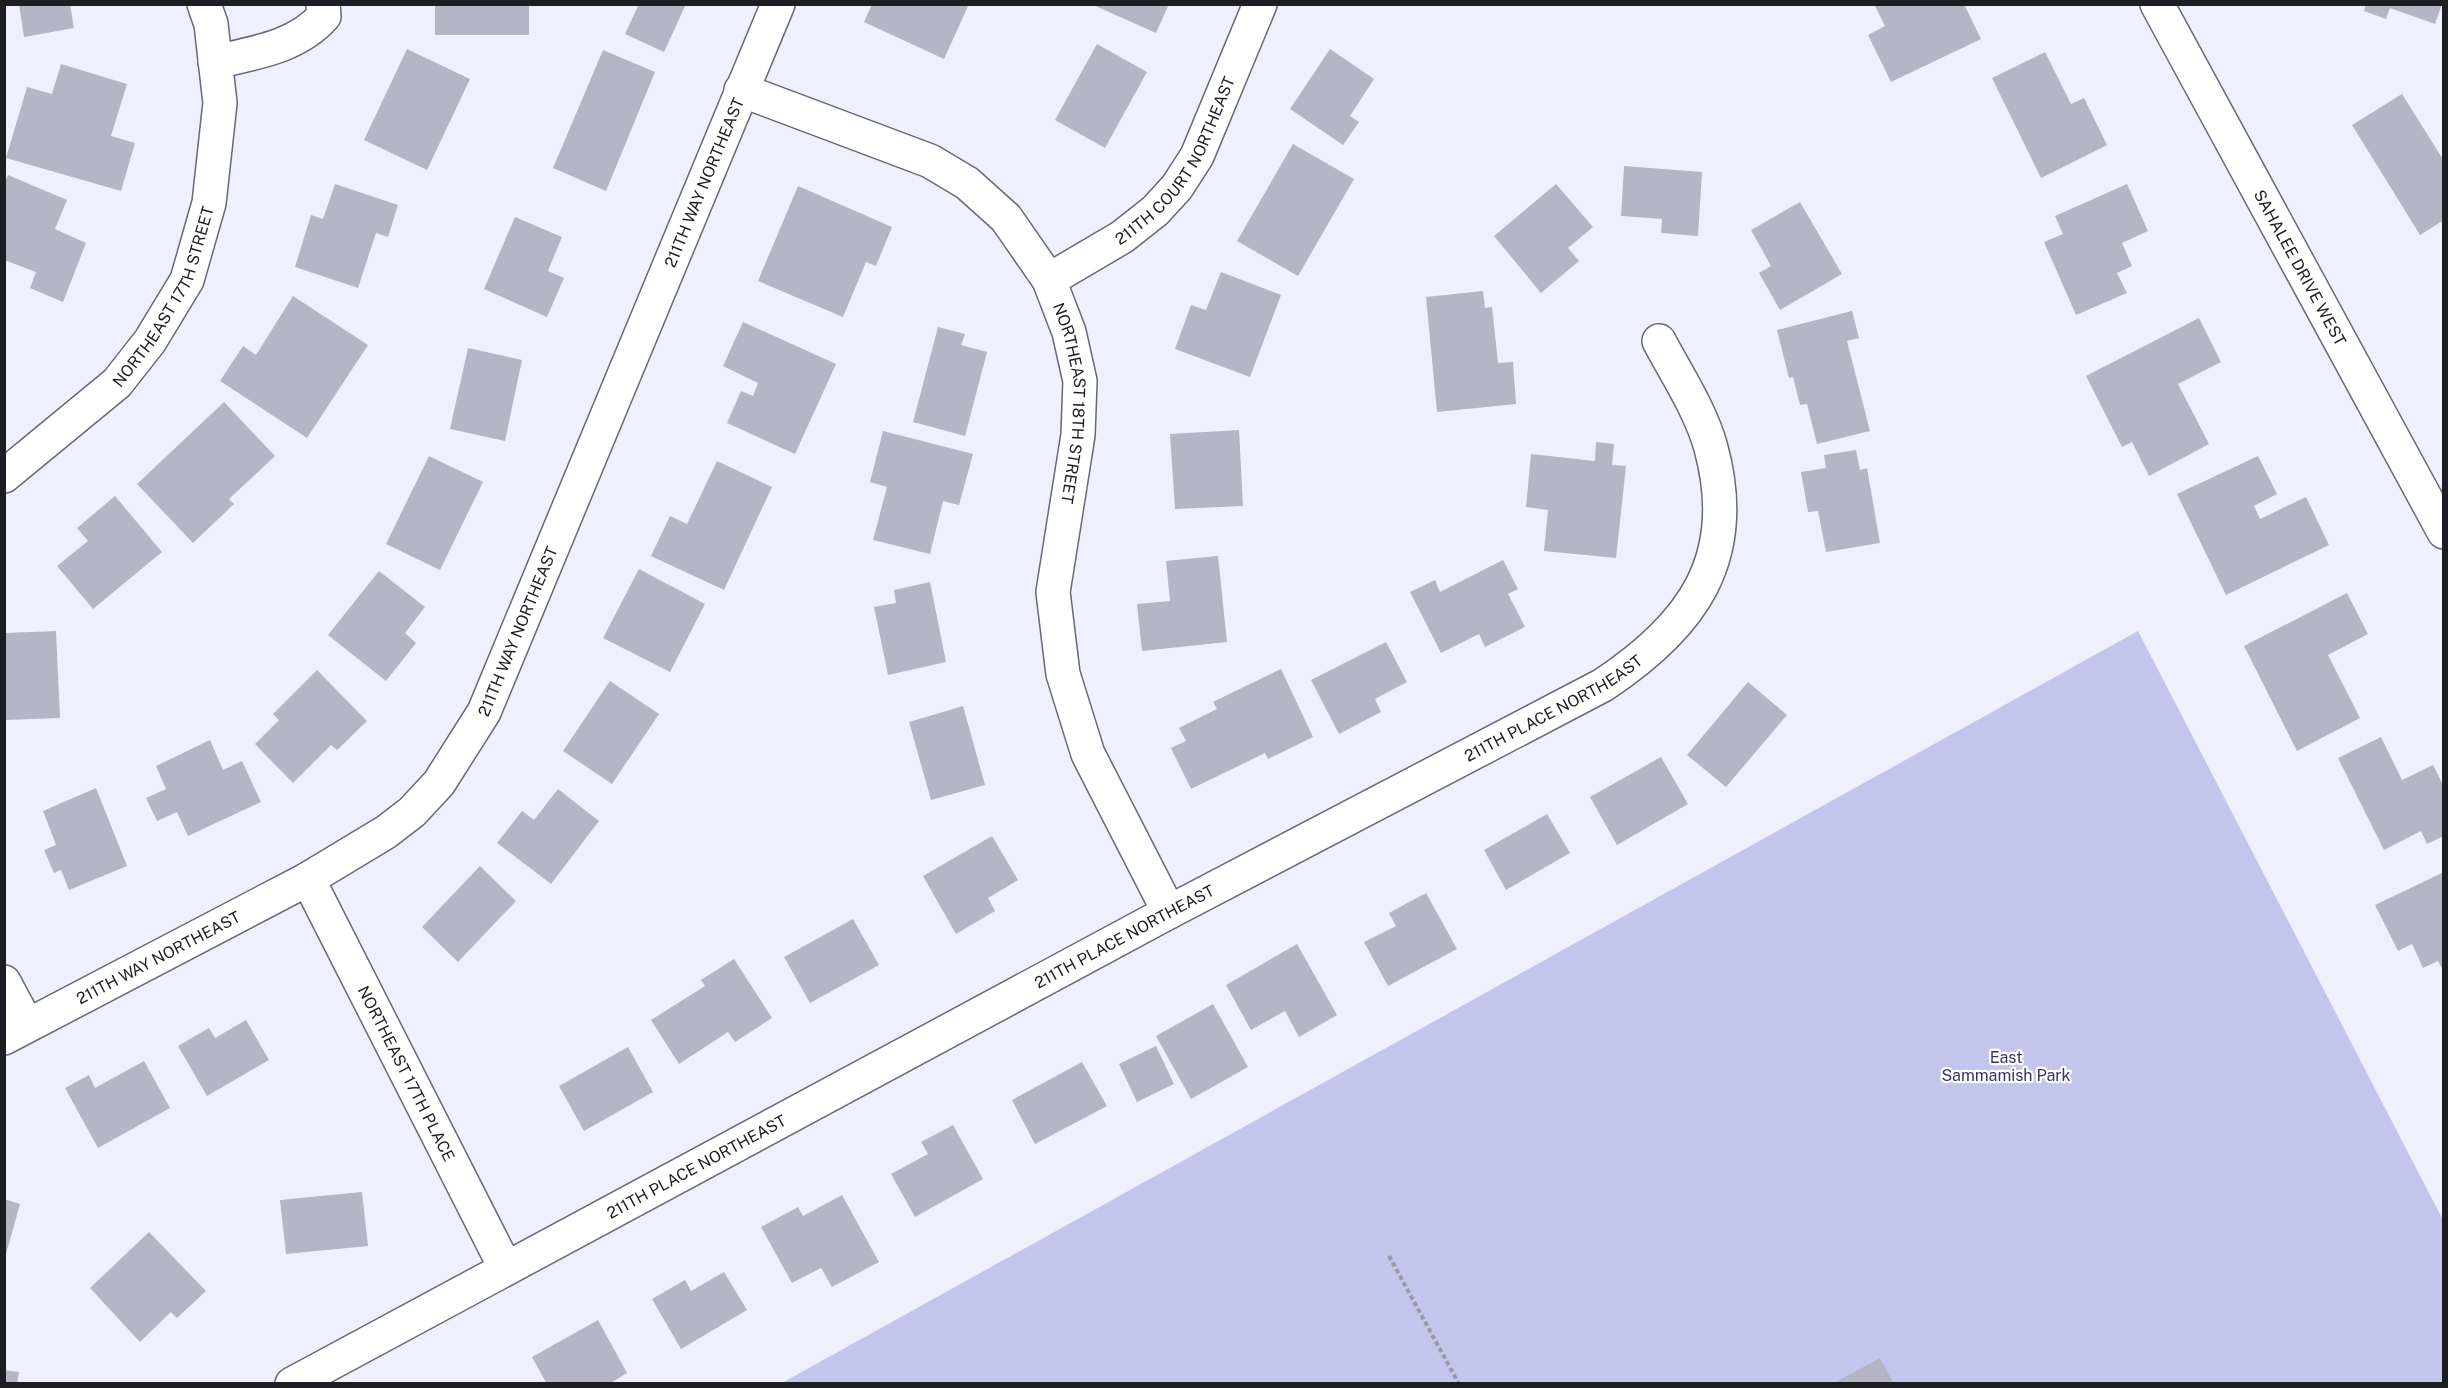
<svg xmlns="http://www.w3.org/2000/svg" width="2448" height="1388" font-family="'Public Sans',sans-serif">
	<rect width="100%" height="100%" fill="#eff0fd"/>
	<path fill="#c3c6ec" d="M 2138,631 L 2443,1220 L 2443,1383 L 780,1384 Z"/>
	<path fill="#b4b6c6" d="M 19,4 L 70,4 L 74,28 L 24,37 Z
		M 435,4 L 529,4 L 529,35 L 435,35 Z
		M 639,4 L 686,4 L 664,52 L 625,34 Z
		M 872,4 L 969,4 L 944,59 L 864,22 Z
		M 1091,4 L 1169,4 L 1156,33 Z
		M 1874,4 L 1964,4 L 1981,39 L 1891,82 L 1868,35 L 1885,26 Z
		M 2366,4 L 2442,4 L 2435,24 L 2390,8 L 2386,19 L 2364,11 Z
		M 1097,44 L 1147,72 L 1105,148 L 1055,120 Z
		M 407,49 L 470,79 L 427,170 L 364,140 Z
		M 1330,49 L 1374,79 L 1350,116 L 1359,122 L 1343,145 L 1290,109 Z
		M 603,50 L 655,72 L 606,191 L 553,168 Z
		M 2045,52 L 2071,104 L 2084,98 L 2107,145 L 2041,178 L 1992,78 Z
		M 61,64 L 127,84 L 111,136 L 135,143 L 121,191 L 6,158 L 27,87 L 52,94 Z
		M 2402,94 L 2444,161 L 2444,220 L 2420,235 L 2352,125 Z
		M 1293,144 L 1354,179 L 1298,276 L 1237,241 Z
		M 1624,166 L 1702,172 L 1698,236 L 1661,233 L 1662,219 L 1621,216 Z
		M 8,175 L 67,200 L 55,229 L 86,243 L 63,302 L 30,288 L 36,272 L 4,260 L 4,184 Z
		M 335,184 L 398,205 L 388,237 L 376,233 L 358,288 L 295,267 L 311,215 L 323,219 Z
		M 1556,184 L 1593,227 L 1568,248 L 1579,261 L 1541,293 L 1494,236 Z
		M 2127,184 L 2148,231 L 2122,243 L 2132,266 L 2117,273 L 2127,293 L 2076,315 L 2044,242 L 2063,234 L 2055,216 Z
		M 798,186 L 892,227 L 876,266 L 866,262 L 843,317 L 758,281 Z
		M 1800,202 L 1842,274 L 1780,310 L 1759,273 L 1771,266 L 1751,230 Z
		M 515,217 L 562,237 L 548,271 L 564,278 L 547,317 L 484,289 Z
		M 1221,272 L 1281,295 L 1250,377 L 1175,349 L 1191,305 L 1206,310 Z
		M 1483,291 L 1485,308 L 1492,307 L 1498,363 L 1513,362 L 1516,404 L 1437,412 L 1426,297 Z
		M 293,296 L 368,345 L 307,438 L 220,381 L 243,346 L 256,355 Z
		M 1852,311 L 1859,338 L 1847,341 L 1870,431 L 1817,444 L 1807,404 L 1800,405 L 1793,377 L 1789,378 L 1777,330 Z
		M 2199,318 L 2221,362 L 2178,384 L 2209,444 L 2149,476 L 2132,442 L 2122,447 L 2086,376 Z
		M 743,322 L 836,364 L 795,454 L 727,423 L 741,391 L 753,396 L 758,383 L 723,366 Z
		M 938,327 L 965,334 L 961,345 L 987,352 L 965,436 L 913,422 Z
		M 468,348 L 522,360 L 505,441 L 450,429 Z
		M 224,402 L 275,456 L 229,499 L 234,504 L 193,543 L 137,484 Z
		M 1239,430 L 1243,506 L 1175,509 L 1170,434 Z
		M 883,431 L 973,454 L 959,505 L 943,501 L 930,554 L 873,540 L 887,487 L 870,482 Z
		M 1596,442 L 1614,444 L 1612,465 L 1626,466 L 1616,558 L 1544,551 L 1548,510 L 1526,507 L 1531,454 L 1595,461 Z
		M 1856,450 L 1860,470 L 1867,468 L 1880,543 L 1826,552 L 1818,511 L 1808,512 L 1801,472 L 1826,468 L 1824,455 Z
		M 429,456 L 483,482 L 440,570 L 386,544 Z
		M 2258,456 L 2277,494 L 2254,506 L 2260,519 L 2306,497 L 2329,545 L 2226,595 L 2177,494 Z
		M 717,461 L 772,487 L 724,590 L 651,556 L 670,516 L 687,524 Z
		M 115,496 L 162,552 L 93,609 L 57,566 L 88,541 L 77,528 Z
		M 1218,556 L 1227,642 L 1142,651 L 1137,604 L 1170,601 L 1166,561 Z
		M 1503,560 L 1518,589 L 1508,594 L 1525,627 L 1485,647 L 1479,634 L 1441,653 L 1410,592 L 1435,580 L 1440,592 Z
		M 639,569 L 705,604 L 670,672 L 603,638 Z
		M 379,571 L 425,607 L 405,633 L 416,643 L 386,681 L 328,635 Z
		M 930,582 L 946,662 L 888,675 L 874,607 L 896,603 L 894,590 Z
		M 2347,593 L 2368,634 L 2328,655 L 2360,718 L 2297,751 L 2244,646 Z
		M 56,631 L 60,718 L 5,720 L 5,633 Z
		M 1386,642 L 1407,682 L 1375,699 L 1381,712 L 1339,734 L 1311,680 Z
		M 1281,669 L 1313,737 L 1268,759 L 1265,753 L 1191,789 L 1171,748 L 1186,741 L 1179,728 L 1217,709 L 1213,702 Z
		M 317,670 L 367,721 L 337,750 L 331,745 L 293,783 L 255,744 L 279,720 L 273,714 Z
		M 610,681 L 659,714 L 612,784 L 563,751 Z
		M 1748,682 L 1787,715 L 1726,787 L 1687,755 Z
		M 963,706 L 985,785 L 931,800 L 909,722 Z
		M 2381,737 L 2402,780 L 2433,765 L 2444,787 L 2444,836 L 2427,844 L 2421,831 L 2384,850 L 2338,758 Z
		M 210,740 L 223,770 L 242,761 L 261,802 L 188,836 L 177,812 L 157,821 L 146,798 L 166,789 L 156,766 Z
		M 1661,757 L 1688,804 L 1617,845 L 1590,797 Z
		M 96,788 L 127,866 L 69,890 L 61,870 L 54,873 L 44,850 L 56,845 L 43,811 Z
		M 558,789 L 599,821 L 551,884 L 497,843 L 522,811 L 534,820 Z
		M 1547,814 L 1570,853 L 1506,890 L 1484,850 Z
		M 992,836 L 1018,880 L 988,898 L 995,911 L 956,934 L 923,876 Z
		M 480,866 L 516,901 L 458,962 L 422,927 Z
		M 2444,872 L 2444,972 L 2438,961 L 2423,968 L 2412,944 L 2398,951 L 2375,905 Z
		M 1426,893 L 1457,949 L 1388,986 L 1364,942 L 1396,926 L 1389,913 Z
		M 853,919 L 879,965 L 810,1003 L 784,957 Z
		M 1297,944 L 1337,1015 L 1299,1037 L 1285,1011 L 1251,1030 L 1226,985 Z
		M 734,959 L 772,1018 L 735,1042 L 728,1032 L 679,1064 L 651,1020 L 705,986 L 701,980 Z
		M 1213,1004 L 1248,1067 L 1191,1099 L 1156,1036 Z
		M 246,1020 L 269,1060 L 207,1096 L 178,1046 L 209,1028 L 215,1038 Z
		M 1156,1046 L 1174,1084 L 1137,1102 L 1119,1064 Z
		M 628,1047 L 653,1092 L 584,1131 L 559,1086 Z
		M 144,1061 L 170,1108 L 98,1148 L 65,1088 L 89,1075 L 95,1088 Z
		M 1082,1062 L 1107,1106 L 1035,1144 L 1012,1100 Z
		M 953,1125 L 983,1179 L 915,1217 L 891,1174 L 928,1154 L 921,1142 Z
		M 362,1192 L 368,1246 L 286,1254 L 280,1200 Z
		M 842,1195 L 879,1262 L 832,1287 L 821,1268 L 792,1283 L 761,1227 L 798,1207 L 803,1216 Z
		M 4,1199 L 20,1204 L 5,1258 L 4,1258 Z
		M 149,1232 L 206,1291 L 177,1318 L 171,1312 L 140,1342 L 90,1288 Z
		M 724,1272 L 747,1310 L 681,1349 L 652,1299 L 685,1280 L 691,1291 Z
		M 598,1320 L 627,1373 L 609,1384 L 547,1384 L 532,1357 Z
		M 1880,1358 L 1894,1384 L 1832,1384 Z
		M 4,1370 L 19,1372 L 17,1384 L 4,1384 Z"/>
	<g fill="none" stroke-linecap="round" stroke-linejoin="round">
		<g stroke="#686978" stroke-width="36">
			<g id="minor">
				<path id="s1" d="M 2157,4 L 2444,532"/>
				<path d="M 215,62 C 254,53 297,47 324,16 L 323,4"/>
				<path id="s2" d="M 741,90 L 930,161 L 967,183 L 1006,218 L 1049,280 L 1069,332 L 1080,381 L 1078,435 L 1053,592 L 1063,674 L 1088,754 L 1169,912"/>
				<path id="s3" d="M 1049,280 L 1122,237 L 1155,211 L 1177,187 L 1197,156 L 1260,4"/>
				<path id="s4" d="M 4,476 L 117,383 L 150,341 L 187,280 L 209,203 L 220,103 L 211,24 L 204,4"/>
				<path id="s5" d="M 308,879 L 505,1267"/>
				<path d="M 4,982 L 27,1025"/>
				<path id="s6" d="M 4,1038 L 308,879 L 386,832 L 412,812 L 439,783 L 484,712 L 778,4"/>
				<path id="s7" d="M 292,1384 L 1169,912 L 1603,685 C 1692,626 1741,559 1711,448 C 1701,411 1677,375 1659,341"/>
			</g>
		</g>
		<path stroke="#9a9aa4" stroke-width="4" stroke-dasharray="4.5 3" stroke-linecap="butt" d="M 1389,1256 L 1459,1384"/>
		<use href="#minor" stroke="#fff" stroke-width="33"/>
	</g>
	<g text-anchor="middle" stroke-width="4.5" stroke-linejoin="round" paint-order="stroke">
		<g font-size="16" fill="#1d1d23" stroke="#fff">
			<text dy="6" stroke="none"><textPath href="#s3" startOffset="180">211TH COURT NORTHEAST</textPath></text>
			<text dy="6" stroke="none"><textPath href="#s6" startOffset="1164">211TH WAY NORTHEAST</textPath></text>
			<text dy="6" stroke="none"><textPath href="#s1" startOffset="300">SAHALEE DRIVE WEST</textPath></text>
			<text dy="6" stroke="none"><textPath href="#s4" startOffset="246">NORTHEAST 17TH STREET</textPath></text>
			<text dy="6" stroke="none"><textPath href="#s2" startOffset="500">NORTHEAST 18TH STREET</textPath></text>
			<text dy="6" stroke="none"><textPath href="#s6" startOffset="678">211TH WAY NORTHEAST</textPath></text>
			<text dy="6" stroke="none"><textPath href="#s7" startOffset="1431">211TH PLACE NORTHEAST</textPath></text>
			<text dy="6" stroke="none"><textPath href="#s7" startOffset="945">211TH PLACE NORTHEAST</textPath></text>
			<text dy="6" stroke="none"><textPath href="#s6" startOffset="174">211TH WAY NORTHEAST</textPath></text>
			<text dy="6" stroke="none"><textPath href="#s5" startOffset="218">NORTHEAST 17TH PLACE</textPath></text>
			<text dy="6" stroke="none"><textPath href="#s7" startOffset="459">211TH PLACE NORTHEAST</textPath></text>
		</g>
		<g font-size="16" fill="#353367" stroke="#fff">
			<text x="2006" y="1063">East<tspan x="2006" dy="18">Sammamish Park</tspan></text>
		</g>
	</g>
	<rect width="2448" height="1388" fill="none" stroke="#1d1d23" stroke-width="12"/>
</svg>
